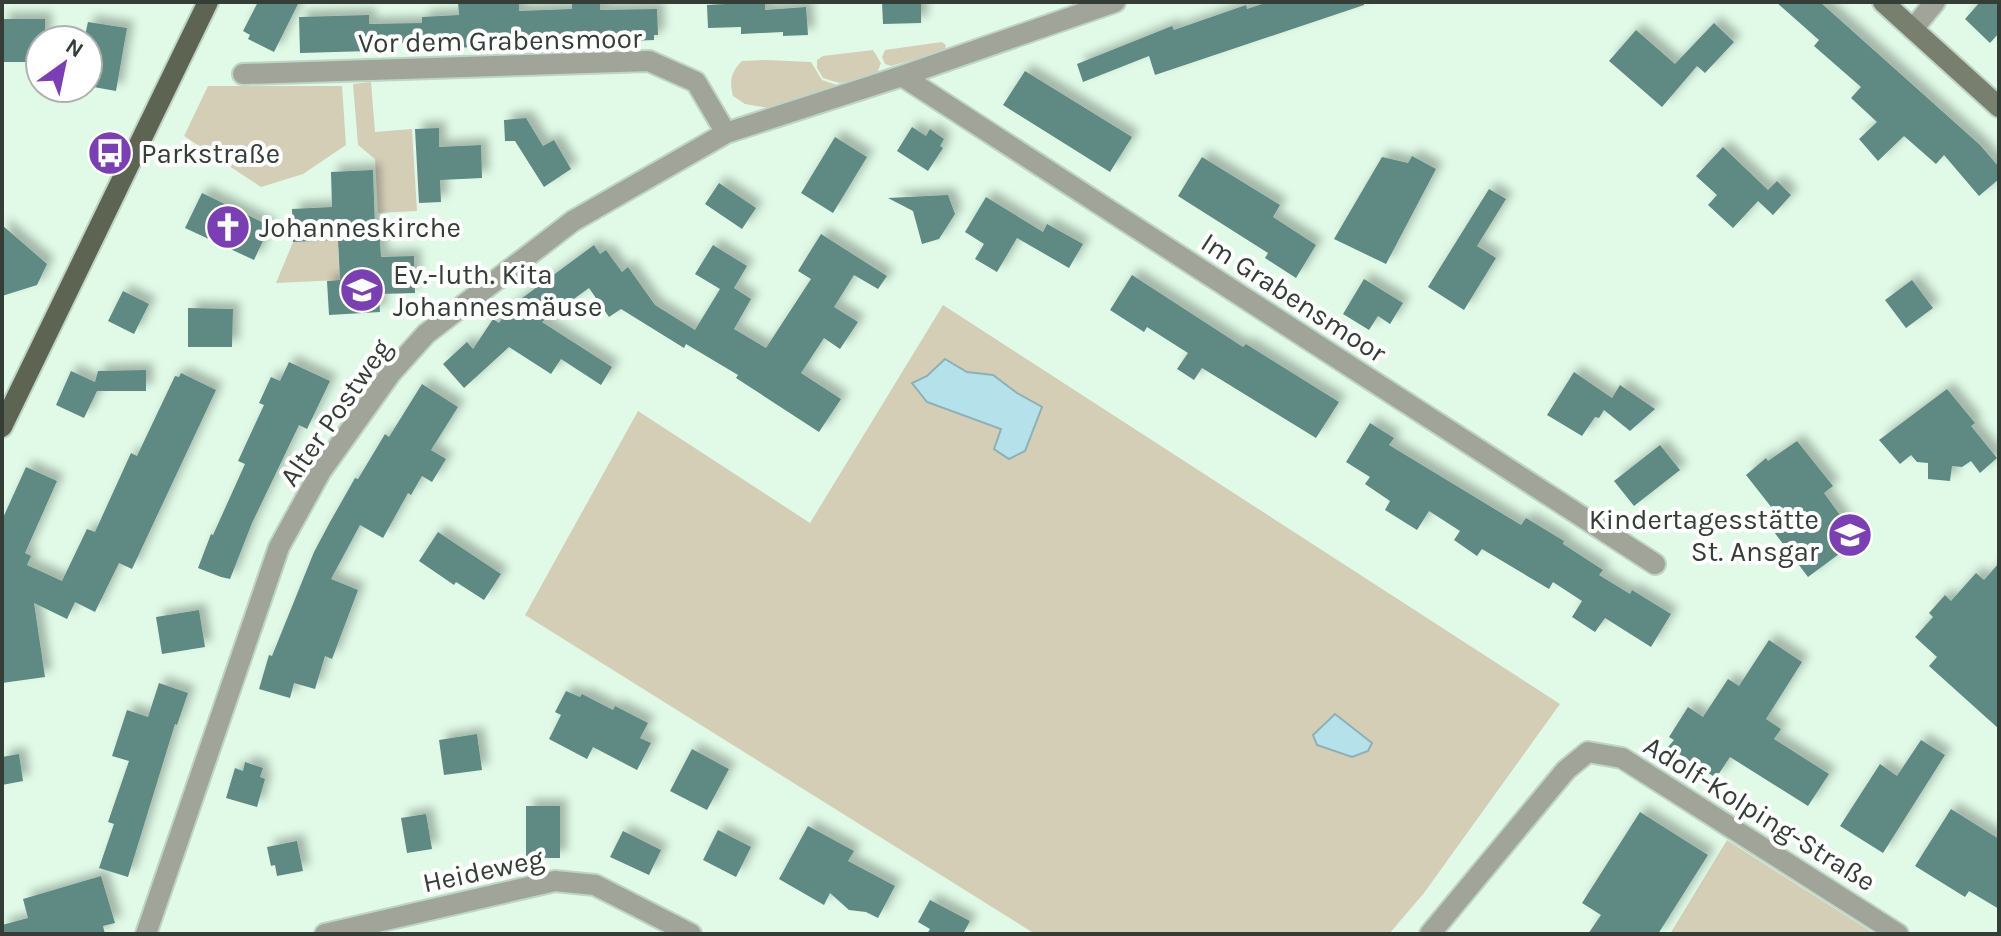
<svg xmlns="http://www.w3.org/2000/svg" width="2001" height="936" font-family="Karla,sans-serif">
	<defs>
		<filter id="shadow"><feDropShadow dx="7" dy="-7" stdDeviation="4" flood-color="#0004"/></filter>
	</defs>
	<rect width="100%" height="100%" fill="#e0fae7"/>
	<path fill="#d4ceb7" d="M 942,42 L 946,45 L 945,49 L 940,52 L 891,66 L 885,64 L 882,57 L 885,50 Z
		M 873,50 L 881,63 L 876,76 L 839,83 L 823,78 L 817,68 L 817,60 L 823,56 Z
		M 767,60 L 811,62 L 822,80 L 837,85 L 768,108 L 745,104 L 733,96 C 729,81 731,72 742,61 Z
		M 371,82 L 375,132 L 412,129 L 417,211 L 378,213 L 375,159 L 358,145 L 353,84 Z
		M 208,86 L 342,86 L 346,145 L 303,174 L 261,187 L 184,136 Z
		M 342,240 L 338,248 L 340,280 L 276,283 L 293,242 Z
		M 943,305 L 1560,704 L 1424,893 L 1389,934 L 1035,934 L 525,615 L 638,411 L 810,523 Z
		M 1727,840 L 1875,934 L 1670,934 Z"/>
	<path fill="#b5e1eb" stroke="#8eb0b5" stroke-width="2" d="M 945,359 L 967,372 L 993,375 L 1017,393 L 1042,407 L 1025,451 L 1009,459 L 994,449 L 1001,429 L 927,402 L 912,383 L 927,376 Z
		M 1335,714 L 1372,743 L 1368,751 L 1352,757 L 1317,745 L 1313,735 Z"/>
	<path fill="#5e8983" filter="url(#shadow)" d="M 258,2 L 299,2 L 274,52 L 248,39 L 250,35 L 243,31 Z
		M 458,2 L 519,2 L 519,11 L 572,9 L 572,2 L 600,2 L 600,10 L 657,9 L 658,35 L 654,35 L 654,40 L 424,49 L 424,43 L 370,42 L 370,51 L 300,53 L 299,17 L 369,15 L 369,24 L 422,23 L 422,17 L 459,15 Z
		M 765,2 L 765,10 L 806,7 L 808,35 L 783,36 L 783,32 L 741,34 L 741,27 L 708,28 L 707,5 Z
		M 882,2 L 921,2 L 921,23 L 883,24 Z
		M 1268,2 L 1364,2 L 1364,5 L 1155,75 L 1149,56 L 1083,82 L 1077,64 L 1172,26 L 1174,30 L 1246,5 L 1247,9 Z
		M 1776,2 L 1820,2 L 1980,145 L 1999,167 L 1999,179 L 1979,196 L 1944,155 L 1936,164 L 1904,136 L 1878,161 L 1859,139 L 1877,122 L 1851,98 L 1861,87 L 1814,46 L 1819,40 Z
		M 1980,2 L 1999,2 L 1999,33 L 1990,43 L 1965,19 Z
		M 2,19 L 45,19 L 45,40 L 40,40 L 40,62 L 2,62 Z
		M 88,22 L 127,28 L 116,91 L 88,86 L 88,40 L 84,40 Z
		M 1714,23 L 1734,42 L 1705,73 L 1697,66 L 1662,107 L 1609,61 L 1636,30 L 1675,64 Z
		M 1025,71 L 1132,137 L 1110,172 L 1003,105 Z
		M 526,118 L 543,146 L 554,140 L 571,169 L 544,187 L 515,141 L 505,141 L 504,120 Z
		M 912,127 L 926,136 L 930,129 L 944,139 L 940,146 L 943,148 L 928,171 L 897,151 Z
		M 439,128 L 439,147 L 481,145 L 482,178 L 440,180 L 441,202 L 419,203 L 415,129 Z
		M 835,137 L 867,157 L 833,213 L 801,193 Z
		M 1723,147 L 1768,190 L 1763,195 L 1777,181 L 1791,195 L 1773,215 L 1758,201 L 1733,228 L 1708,205 L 1717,195 L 1696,176 Z
		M 1412,156 L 1436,169 L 1386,264 L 1334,239 L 1382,157 L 1408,163 Z
		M 1202,157 L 1280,205 L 1273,217 L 1316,245 L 1296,278 L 1265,258 L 1268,253 L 1178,196 Z
		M 373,170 L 375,228 L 379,228 L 381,257 L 414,256 L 415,293 L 379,294 L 380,312 L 329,315 L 327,281 L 340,280 L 338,240 L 293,242 L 292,209 L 332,207 L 331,172 Z
		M 719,183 L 756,208 L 742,229 L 705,204 Z
		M 1489,189 L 1506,199 L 1477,246 L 1496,258 L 1464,310 L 1428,287 Z
		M 202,193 L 270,226 L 254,260 L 185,228 Z
		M 948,195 L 955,214 L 939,239 L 922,244 L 913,211 L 888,198 Z
		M 986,197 L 1043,232 L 1047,224 L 1083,244 L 1069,268 L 1017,238 L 997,272 L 975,259 L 984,244 L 965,232 Z
		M 2,225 L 47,264 L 37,285 L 2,296 Z
		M 821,234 L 887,276 L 878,289 L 854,275 L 834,307 L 858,322 L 840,349 L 824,338 L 801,373 L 841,399 L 819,432 L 736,378 L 738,375 L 686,344 L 684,348 L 621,309 L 609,317 L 589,288 L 542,322 L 612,367 L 601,385 L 561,359 L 551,374 L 509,347 L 464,388 L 443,364 L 467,342 L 473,349 L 493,319 L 499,323 L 510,307 L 594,245 L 600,254 L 606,250 L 622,272 L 628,267 L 655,305 L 695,330 L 720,289 L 695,274 L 713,245 L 747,266 L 734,288 L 751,299 L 734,329 L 766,348 L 811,279 L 798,271 Z
		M 1132,275 L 1243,347 L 1246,344 L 1339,402 L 1316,438 L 1202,368 L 1194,380 L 1177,369 L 1188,353 L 1147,327 L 1144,332 L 1110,310 Z
		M 1364,279 L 1403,303 L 1390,324 L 1378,316 L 1369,330 L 1343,314 Z
		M 1912,280 L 1933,308 L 1906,328 L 1885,300 Z
		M 123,291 L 149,304 L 134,334 L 108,321 Z
		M 188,308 L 233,309 L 232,347 L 188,347 Z
		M 289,362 L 330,381 L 307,429 L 299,425 L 252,523 L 230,579 L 221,577 L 198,568 L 211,534 L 213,535 L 245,464 L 238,461 L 264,405 L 259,403 L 271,377 L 280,381 Z
		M 146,370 L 146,391 L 97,391 L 84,418 L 56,405 L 71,371 L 95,382 L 98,371 Z
		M 1574,372 L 1612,398 L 1620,385 L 1655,409 L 1630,431 L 1604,410 L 1599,418 L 1595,417 L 1582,436 L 1547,415 Z
		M 181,373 L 216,390 L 132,569 L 119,563 L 95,612 L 75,602 L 67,619 L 34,603 L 45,677 L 2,683 L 2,520 L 26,467 L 57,481 L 25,553 L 31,556 L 27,565 L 62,581 L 87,529 L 95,532 L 131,453 L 137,456 L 175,376 L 179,377 Z
		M 422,384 L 458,407 L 431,450 L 446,459 L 432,482 L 422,476 L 411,495 L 408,493 L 383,538 L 360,525 L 331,579 L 358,590 L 332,659 L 325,656 L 315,689 L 294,683 L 290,698 L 259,689 L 269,655 L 272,656 L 314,552 L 330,522 L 355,478 L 358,479 L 385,434 L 389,437 Z
		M 1947,389 L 1975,423 L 1971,426 L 1997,458 L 1980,473 L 1971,461 L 1962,467 L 1952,466 L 1950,481 L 1928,479 L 1928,463 L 1917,462 L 1911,455 L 1900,464 L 1879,440 Z
		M 1370,423 L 1394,438 L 1389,445 L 1521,525 L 1526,518 L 1564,541 L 1563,544 L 1603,570 L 1599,575 L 1630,594 L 1632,590 L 1671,614 L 1651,647 L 1605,618 L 1595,632 L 1572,617 L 1582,601 L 1553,582 L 1549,589 L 1482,549 L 1477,556 L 1454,540 L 1460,531 L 1429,511 L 1417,530 L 1385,510 L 1390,501 L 1365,484 L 1370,477 L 1346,462 Z
		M 1797,441 L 1833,486 L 1824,493 L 1845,522 L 1827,536 L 1839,554 L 1808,577 L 1768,524 L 1779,517 L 1746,475 L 1766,458 L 1768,461 Z
		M 1660,445 L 1680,470 L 1634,506 L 1614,481 Z
		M 438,532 L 501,574 L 484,600 L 456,582 L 454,585 L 419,561 Z
		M 1999,563 L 1999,729 L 1929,666 L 1937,657 L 1915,637 L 1933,617 L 1929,613 L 1945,595 L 1951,601 L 1976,573 L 1984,580 Z
		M 199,610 L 205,647 L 162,654 L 156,617 Z
		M 1769,640 L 1802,662 L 1766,719 L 1781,729 L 1774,739 L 1829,774 L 1808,806 L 1730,757 L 1716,778 L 1668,747 L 1674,740 L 1669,737 L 1688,707 L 1703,717 L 1728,679 L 1739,686 Z
		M 159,683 L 188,693 L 177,725 L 175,724 L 128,877 L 99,868 L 114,824 L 108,822 L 129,761 L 112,756 L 127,710 L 148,717 Z
		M 566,691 L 580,697 L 582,694 L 613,710 L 615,706 L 648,723 L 640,738 L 651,743 L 637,770 L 593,747 L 587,759 L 549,739 L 561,715 L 555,712 Z
		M 477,734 L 482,770 L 444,775 L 439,740 Z
		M 1921,740 L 1945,755 L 1883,853 L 1840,826 L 1880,764 L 1897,776 Z
		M 692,749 L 729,769 L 707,810 L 670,791 Z
		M 19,754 L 23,781 L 2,785 L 2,757 Z
		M 245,762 L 263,768 L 260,777 L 265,779 L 257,807 L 226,798 L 235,768 L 243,771 Z
		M 526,806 L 560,806 L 560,858 L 526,858 Z
		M 1951,809 L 1999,839 L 1999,909 L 1969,891 L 1965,897 L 1915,866 Z
		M 1640,812 L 1708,855 L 1658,934 L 1588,934 L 1601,915 L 1582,903 Z
		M 426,814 L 432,849 L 407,853 L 401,818 Z
		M 808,826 L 854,851 L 848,861 L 895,886 L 878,918 L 866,912 L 849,910 L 830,893 L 824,905 L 779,879 Z
		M 718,830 L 751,847 L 736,877 L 703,860 Z
		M 623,831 L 661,850 L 649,875 L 610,857 Z
		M 297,841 L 303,871 L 277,876 L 275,865 L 271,866 L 267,847 Z
		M 101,876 L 115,923 L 103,926 L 105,934 L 2,934 L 2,925 L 28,918 L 23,899 Z
		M 930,900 L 970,921 L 963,934 L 927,934 L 930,929 L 918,922 Z"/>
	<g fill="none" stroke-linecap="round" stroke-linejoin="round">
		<g stroke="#bed4c4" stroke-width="24">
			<path id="street" d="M 1913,29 L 1935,2
				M 243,74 L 649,61 L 696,82 L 726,133
				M 902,76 L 1655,564
				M 146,934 L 279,547 L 321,471 L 391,373 L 426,334 L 573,221 L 726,133 L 902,76 L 1115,2
				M 325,934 L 555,881 L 595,885 L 691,934
				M 1430,934 L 1566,770 L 1588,752 L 1622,758 L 1898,934"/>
		</g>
		<g stroke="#bed4c4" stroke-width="24">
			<path id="secondary" d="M 1883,2 L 1999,107"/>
		</g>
		<g stroke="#bed4c4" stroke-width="24">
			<path id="primary" d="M 2,427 L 208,2"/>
		</g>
		<use href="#street" stroke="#a0a499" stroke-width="20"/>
		<use href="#secondary" stroke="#787f6f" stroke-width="20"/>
		<use href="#primary" stroke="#5d6451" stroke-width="20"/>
	</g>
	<defs>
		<g id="bus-disc" transform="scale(2.3)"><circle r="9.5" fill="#7b3fb5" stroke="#fff"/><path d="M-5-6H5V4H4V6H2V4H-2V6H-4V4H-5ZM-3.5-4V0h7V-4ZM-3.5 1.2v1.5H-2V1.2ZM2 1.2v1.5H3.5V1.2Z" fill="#fff"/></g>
		<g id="church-disc" transform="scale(2.3)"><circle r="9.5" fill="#7b3fb5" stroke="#fff"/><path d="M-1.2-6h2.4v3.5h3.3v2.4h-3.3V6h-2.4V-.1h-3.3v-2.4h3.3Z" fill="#fff"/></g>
		<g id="school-disc" transform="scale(2.3)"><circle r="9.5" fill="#7b3fb5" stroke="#fff"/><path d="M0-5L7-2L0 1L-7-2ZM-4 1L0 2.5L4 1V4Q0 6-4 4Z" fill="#fff"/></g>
	</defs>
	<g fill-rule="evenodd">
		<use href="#bus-disc" x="110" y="153"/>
		<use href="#church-disc" x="228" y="227"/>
		<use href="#school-disc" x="362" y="290"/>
		<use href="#school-disc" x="1850" y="535"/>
	</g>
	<g text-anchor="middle" stroke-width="8" stroke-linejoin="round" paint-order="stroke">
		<g font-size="28" fill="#343e37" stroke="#fff">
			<text transform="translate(500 40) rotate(-1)" y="10">Vor dem Grabensmoor</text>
			<text transform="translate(1294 297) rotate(33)" y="10">Im Grabensmoor</text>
			<text transform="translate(335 412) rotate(-55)" y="10">Alter Postweg</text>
			<text transform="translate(1760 813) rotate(32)" y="10">Adolf-Kolping-Straße</text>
			<text transform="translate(483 870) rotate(-12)" y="10">Heideweg</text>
		</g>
		<g font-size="28" fill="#343e37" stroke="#fff" text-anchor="start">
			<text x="141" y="163">Parkstraße</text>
			<text x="259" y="237">Johanneskirche</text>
			<text x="393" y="284">Ev.-luth. Kita<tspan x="393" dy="32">Johannesmäuse</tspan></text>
			<text x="1819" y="529" text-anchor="end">Kindertagesstätte<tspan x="1819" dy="32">St. Ansgar</tspan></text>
		</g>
	</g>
	<rect width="2001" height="936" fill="none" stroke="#343e37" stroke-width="8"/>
	<g transform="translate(64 64) rotate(33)"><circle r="38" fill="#ffffff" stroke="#aeb2af" stroke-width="2"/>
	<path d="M0-6L14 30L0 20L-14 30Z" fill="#7b3fb5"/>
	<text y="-12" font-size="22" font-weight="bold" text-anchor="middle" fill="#343e37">N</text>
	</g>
</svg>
